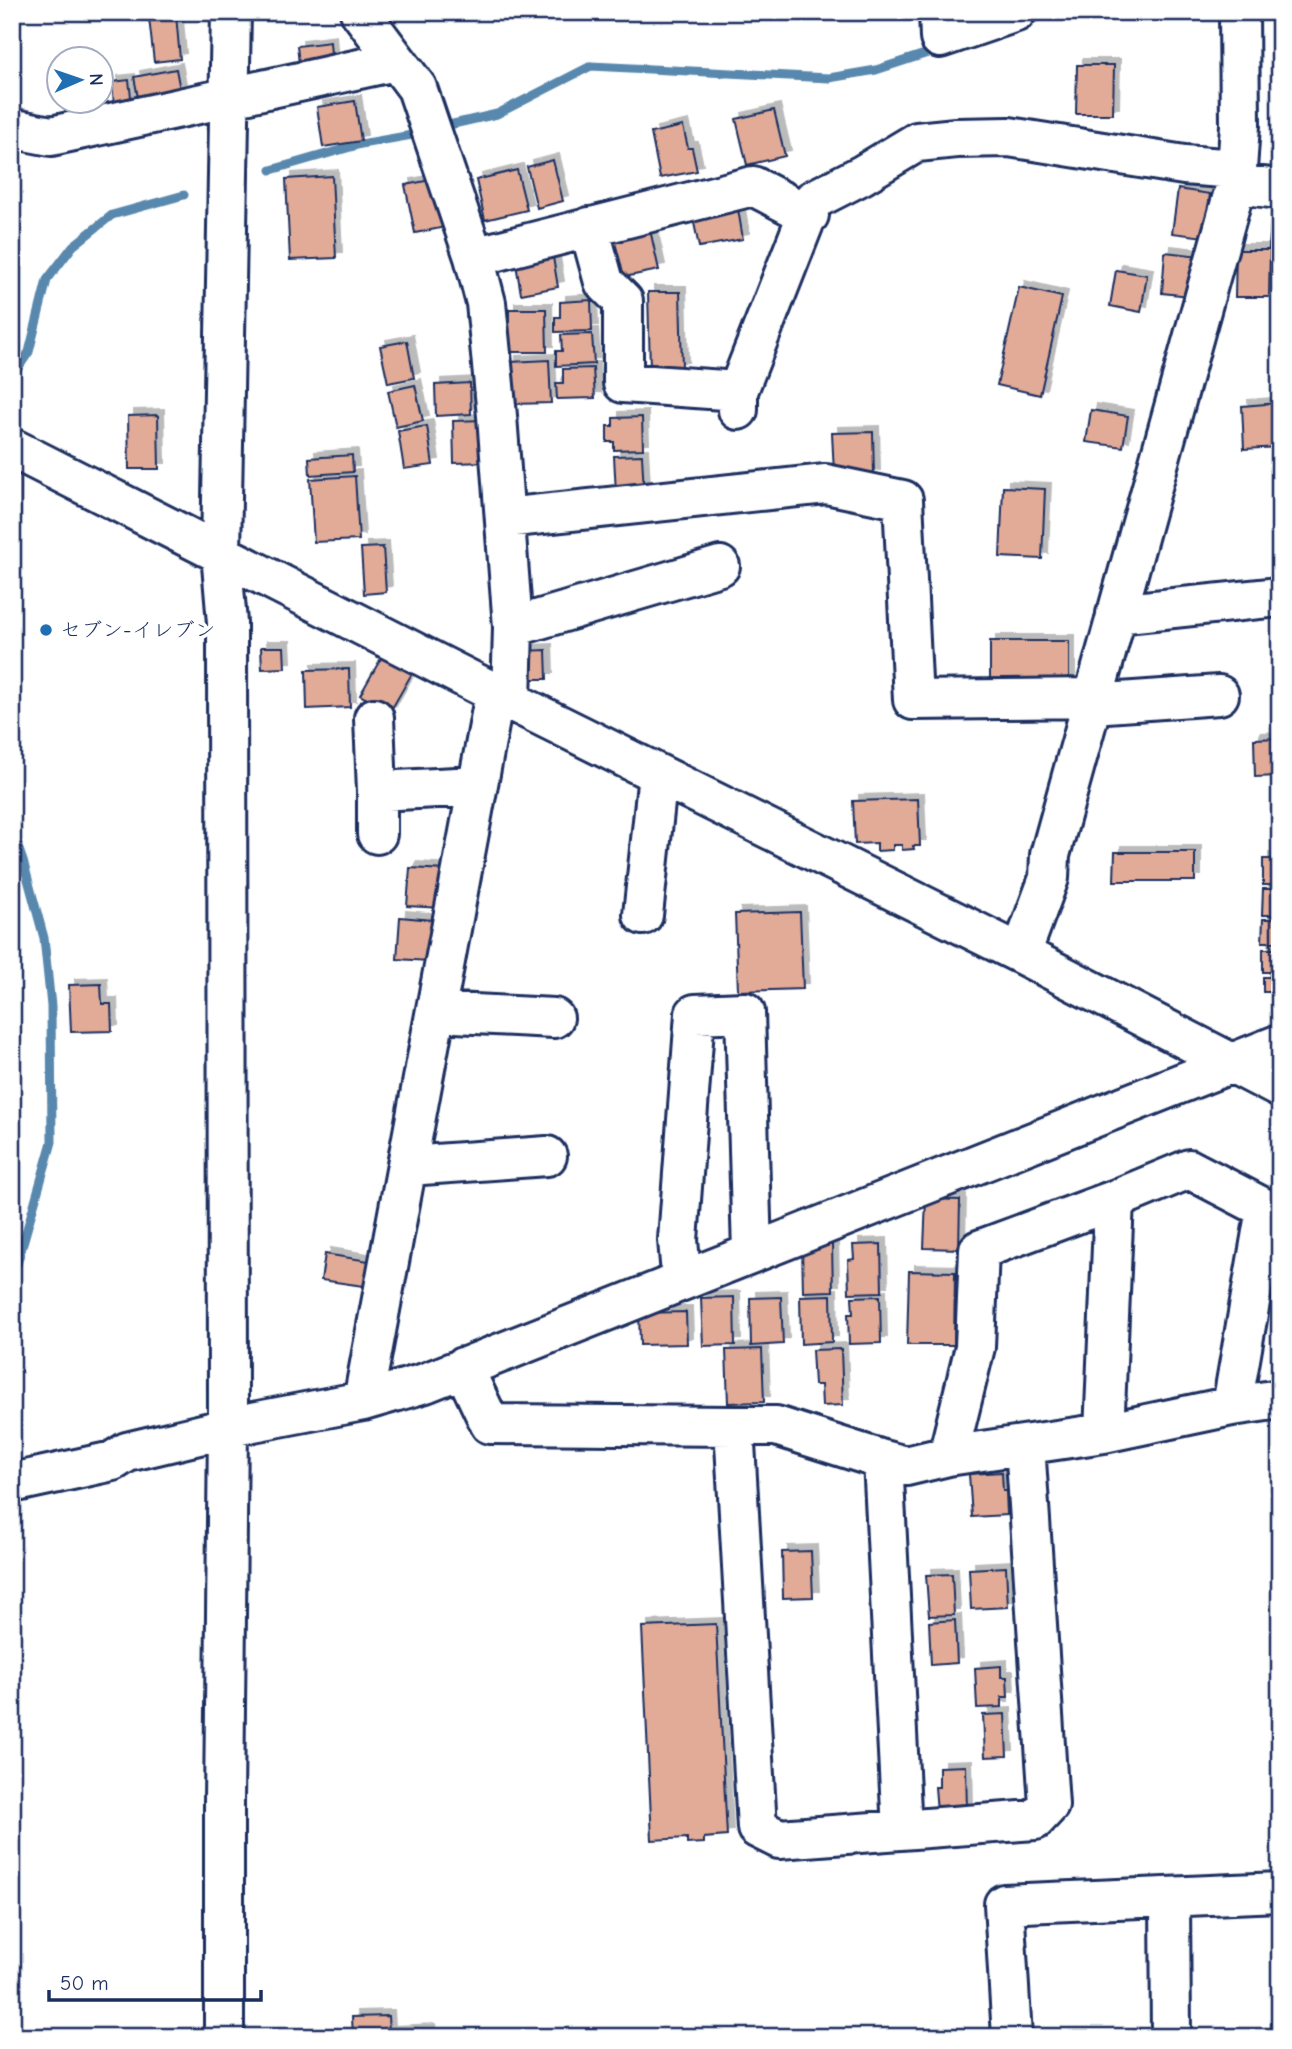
<svg xmlns="http://www.w3.org/2000/svg" width="1292" height="2049" font-family="'Comic Neue','Klee One',sans-serif">
	<defs>
		<filter id="shadow"><feDropShadow dx="6" dy="-6" stdDeviation="0" flood-color="#0004"/></filter>
	</defs>
	<rect width="100%" height="100%" fill="#fff"/>
	<filter id="ink" filterUnits="userSpaceOnUse"><feTurbulence type="fractalNoise" baseFrequency=".0143" numOctaves="2"/><feDisplacementMap in="SourceGraphic" scale="14" xChannelSelector="R" yChannelSelector="G"/><feConvolveMatrix kernelMatrix="1 2 1 2 8 2 1 2 1" color-interpolation-filters="sRGB"/></filter>
	<g filter="url(#ink)">
		<g fill="none" stroke-linecap="round" stroke-linejoin="round">
			<path stroke="#5888ad" stroke-width="9" d="M 1024,22 L 1052,12
				M 449,125 L 497,114 L 591,66 L 829,78 L 876,70 L 937,50
				M 271,170 L 361,144 L 412,135
				M 12,377 L 29,352 L 47,280 L 73,246 L 112,215 L 184,195
				M 12,830 L 23,861 L 44,938 L 51,1006 L 52,1142 L 17,1264 L 12,1270"/>
		</g>
		<path fill="#e1ab98" stroke="#1b2f5e" stroke-width="2" filter="url(#shadow)" d="M 176,15 L 180,59 L 154,62 L 149,18 Z
			M 330,42 L 332,68 L 300,72 L 297,46 Z
			M 1077,65 L 1114,65 L 1113,114 L 1076,114 Z
			M 176,69 L 182,100 L 140,108 L 134,77 Z
			M 129,80 L 133,114 L 115,116 L 112,82 Z
			M 355,101 L 361,141 L 323,147 L 317,107 Z
			M 774,110 L 785,156 L 747,165 L 736,119 Z
			M 683,126 L 688,148 L 692,148 L 697,171 L 660,178 L 651,133 Z
			M 553,160 L 563,201 L 537,208 L 527,167 Z
			M 517,170 L 527,210 L 485,220 L 476,180 Z
			M 332,176 L 336,258 L 290,260 L 286,179 Z
			M 441,178 L 451,226 L 415,233 L 405,185 Z
			M 1178,189 L 1210,194 L 1204,237 L 1172,233 Z
			M 1272,207 L 1280,208 L 1280,248 L 1269,248 Z
			M 738,209 L 743,239 L 699,247 L 693,218 Z
			M 649,225 L 659,270 L 619,278 L 610,234 Z
			M 1236,250 L 1270,250 L 1269,297 L 1235,297 Z
			M 552,251 L 558,287 L 521,294 L 515,258 Z
			M 1165,252 L 1201,256 L 1190,296 L 1162,293 Z
			M 1116,270 L 1147,275 L 1141,312 L 1110,306 Z
			M 1019,287 L 1062,297 L 1040,395 L 997,385 Z
			M 648,292 L 680,292 L 682,368 L 650,369 Z
			M 591,300 L 592,331 L 555,332 L 555,317 L 560,317 L 560,302 Z
			M 509,309 L 546,309 L 547,352 L 510,352 L 509,336 L 503,337 L 503,326 L 509,326 Z
			M 592,334 L 594,364 L 556,366 L 556,351 L 562,351 L 561,335 Z
			M 407,341 L 414,378 L 388,383 L 380,346 Z
			M 549,360 L 551,403 L 512,404 L 510,362 Z
			M 593,368 L 595,398 L 557,399 L 556,383 L 563,383 L 563,369 Z
			M 470,383 L 471,414 L 436,416 L 435,385 Z
			M 415,385 L 423,421 L 396,427 L 388,391 Z
			M 1278,403 L 1280,447 L 1244,449 L 1242,406 Z
			M 1091,410 L 1128,416 L 1123,447 L 1086,442 Z
			M 158,415 L 159,469 L 129,469 L 128,416 Z
			M 642,417 L 643,449 L 614,450 L 614,442 L 607,442 L 607,426 L 613,426 L 613,418 Z
			M 484,420 L 486,462 L 454,463 L 453,421 Z
			M 427,426 L 433,465 L 404,469 L 398,431 Z
			M 873,432 L 874,476 L 834,473 L 832,433 Z
			M 352,455 L 353,472 L 310,475 L 309,458 Z
			M 642,455 L 644,492 L 616,493 L 614,456 Z
			M 12,476 L 15,476 L 14,542 L 12,542 Z
			M 355,476 L 359,540 L 314,542 L 310,479 Z
			M 1003,487 L 1045,489 L 1042,559 L 1000,557 Z
			M 383,547 L 386,592 L 364,594 L 361,548 Z
			M 990,641 L 1069,641 L 1069,683 L 990,683 Z
			M 261,647 L 284,647 L 285,668 L 262,669 Z
			M 546,650 L 547,679 L 525,679 L 524,651 Z
			M 384,653 L 414,670 L 390,712 L 360,695 Z
			M 349,669 L 350,707 L 307,709 L 306,670 Z
			M 1280,738 L 1280,776 L 1255,777 L 1254,739 Z
			M 918,799 L 920,846 L 913,846 L 914,849 L 902,850 L 902,845 L 893,845 L 893,850 L 877,851 L 877,843 L 855,844 L 853,801 Z
			M 1115,852 L 1195,852 L 1195,881 L 1114,881 Z
			M 1263,859 L 1280,859 L 1280,885 L 1263,885 Z
			M 410,868 L 445,870 L 443,908 L 407,906 Z
			M 1263,889 L 1280,889 L 1280,915 L 1262,915 Z
			M 800,912 L 803,989 L 738,991 L 735,914 Z
			M 400,917 L 432,920 L 429,961 L 397,959 Z
			M 1263,919 L 1280,919 L 1280,942 L 1262,942 Z
			M 1263,949 L 1280,949 L 1280,972 L 1263,972 Z
			M 1263,977 L 1280,977 L 1280,992 L 1263,992 Z
			M 101,984 L 102,1004 L 111,1004 L 112,1031 L 71,1032 L 69,985 Z
			M 926,1199 L 960,1200 L 959,1249 L 924,1248 Z
			M 832,1244 L 833,1291 L 803,1292 L 802,1245 Z
			M 881,1244 L 882,1292 L 849,1293 L 848,1260 L 854,1259 L 853,1245 Z
			M 325,1254 L 375,1262 L 371,1287 L 321,1280 Z
			M 909,1271 L 955,1272 L 954,1345 L 907,1345 Z
			M 831,1295 L 832,1342 L 801,1344 L 800,1296 Z
			M 880,1296 L 881,1343 L 849,1344 L 848,1314 L 853,1314 L 852,1297 Z
			M 734,1297 L 735,1345 L 703,1346 L 701,1298 Z
			M 781,1297 L 783,1344 L 751,1346 L 750,1298 Z
			M 686,1312 L 687,1344 L 640,1345 L 639,1313 Z
			M 762,1349 L 764,1402 L 728,1403 L 726,1350 Z
			M 841,1349 L 843,1405 L 822,1406 L 821,1385 L 814,1385 L 812,1350 Z
			M 1002,1472 L 1003,1491 L 1006,1491 L 1007,1515 L 972,1517 L 969,1474 Z
			M 811,1551 L 813,1597 L 783,1598 L 782,1552 Z
			M 1006,1567 L 1008,1607 L 971,1609 L 969,1569 Z
			M 952,1574 L 954,1615 L 929,1616 L 926,1575 Z
			M 955,1620 L 957,1663 L 931,1665 L 929,1622 Z
			M 716,1624 L 727,1836 L 704,1838 L 704,1843 L 687,1844 L 687,1838 L 652,1840 L 642,1627 Z
			M 1001,1666 L 1001,1677 L 1007,1677 L 1008,1697 L 1002,1697 L 1002,1707 L 977,1708 L 975,1668 Z
			M 1005,1714 L 1007,1756 L 985,1757 L 983,1715 Z
			M 966,1766 L 967,1811 L 937,1812 L 935,1787 L 939,1787 L 939,1767 Z
			M 388,2016 L 389,2032 L 429,2030 L 430,2037 L 353,2037 L 352,2017 Z"/>
		<g fill="none" stroke-linecap="round" stroke-linejoin="round">
			<g stroke="#1b2f5e" stroke-width="44">
				<path id="minor" d="M 360,12 L 417,88 L 474,257 L 486,303 L 497,416 L 513,627 L 511,701
					M 939,12 L 940,38 L 1016,12
					M 12,132 L 20,130 L 51,136 L 396,61
					M 1236,184 L 1280,189
					M 589,227 L 604,282 L 623,301 L 623,383 L 738,391
					M 474,257 L 753,186 L 809,215
					M 738,410 L 738,391 L 813,200 L 862,175 L 917,142 L 956,138 L 1009,137 L 1184,165 L 1236,169
					M 12,448 L 511,701 L 1021,954 L 1280,1088
					M 505,518 L 826,484 L 903,500 L 913,700 L 1093,698
					M 1116,614 L 1280,597
					M 513,627 L 720,566
					M 1092,704 L 1219,695
					M 374,718 L 377,791
					M 377,834 L 377,791 L 477,786
					M 643,915 L 658,774
					M 1021,954 L 1049,878 L 1050,855 L 1236,184 L 1240,125 L 1239,12
					M 436,1012 L 554,1018
					M 408,1166 L 547,1156
					M 684,1279 L 680,1263 L 678,1240 L 695,1014 L 745,1012 L 752,1253
					M 463,1367 L 490,1424 L 734,1426 L 757,1828 L 779,1839 L 1035,1820 L 1049,1805 L 1025,1445
					M 363,1401 L 495,693
					M 734,1426 L 776,1426 L 883,1460 L 906,1466 L 948,1456 L 1104,1433 L 1232,1406 L 1280,1399
					M 1104,1433 L 1114,1200
					M 948,1456 L 975,1347 L 979,1250 L 1114,1200 L 1189,1169 L 1266,1209 L 1232,1406
					M 883,1460 L 902,1830
					M 12,1483 L 113,1461 L 127,1452 L 253,1422 L 363,1401 L 425,1383 L 1280,1044
					M 1170,1897 L 1171,2037
					M 224,2037 L 224,1802 L 228,1428 L 227,623 L 221,553 L 231,12
					M 1012,2037 L 1004,1904 L 1280,1892"/>
			</g>
			<use href="#minor" stroke="#fff" stroke-width="38"/>
		</g>
	</g>
	<circle fill="#1f6fb2" stroke="#fff" stroke-width="2.5" cx="46" cy="630" r="7"/>
	<g text-anchor="middle" stroke-width="7" stroke-linejoin="round" paint-order="stroke">
		<g font-size="21" fill="#1b2f5e" stroke="#fff" text-anchor="start">
			<text x="60" y="637">セブン-イレブン</text>
		</g>
	</g>
	<rect width="1292" height="2049" fill="none" stroke="#fff" stroke-width="42"/>
	<rect x="21" y="21" width="1250" height="2007" fill="none" stroke="#1b2f5e" stroke-width="2.5" filter="url(#ink)"/>
	<g transform="translate(80 80) rotate(88)"><circle r="33" fill="#ffffff" stroke="#a4acbf" stroke-width="2"/>
	<path d="M0-5L12 26L0 18L-12 26Z" fill="#1f6fb2"/>
	<text y="-10" font-size="19" font-weight="bold" text-anchor="middle" fill="#1b2f5e">N</text>
	</g>
	<path d="M49 1990v10h212v-10" fill="none" stroke="#1b2f5e" stroke-width="3.5"/>
	<text x="60" y="1990" font-size="21" fill="#1b2f5e" stroke="#ffffff" stroke-width="5" paint-order="stroke">50 m</text>
</svg>
